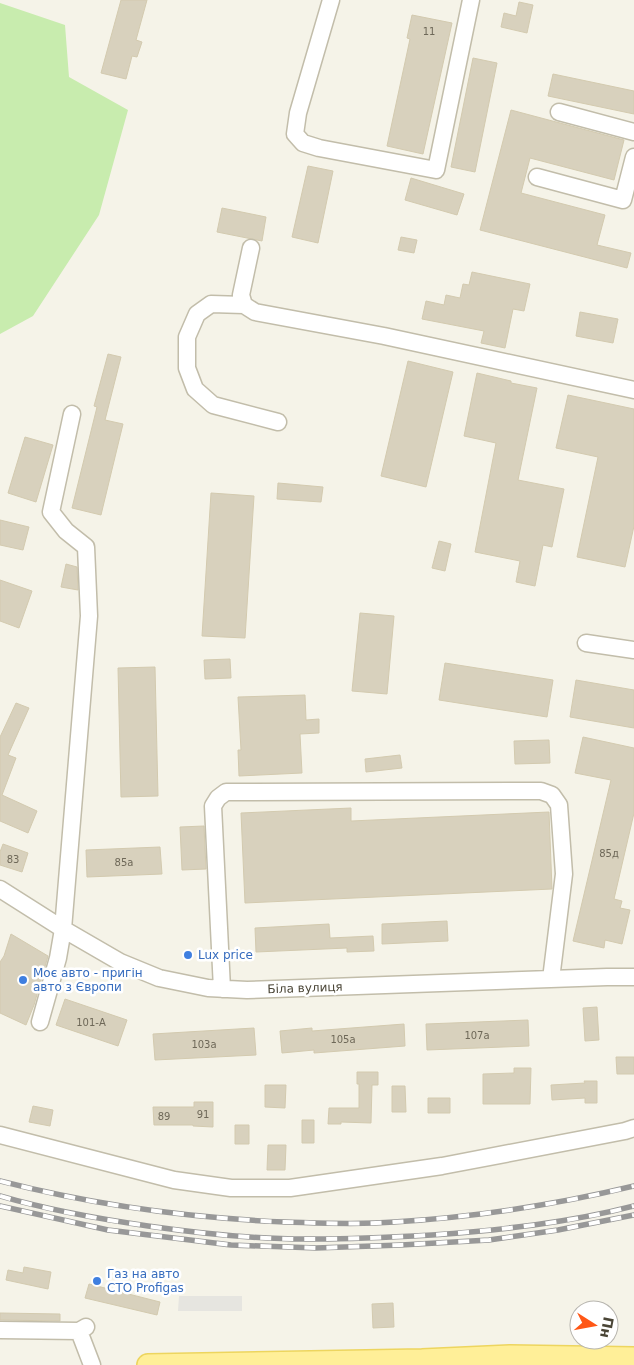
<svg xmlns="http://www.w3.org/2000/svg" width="634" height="1365" font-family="'DejaVu Sans',sans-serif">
	<rect width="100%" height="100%" fill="#f5f3e8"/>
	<path fill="#c8ecae" d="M 0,3 L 65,25 L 69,77 L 128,110 L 99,215 L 33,316 L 0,334 Z"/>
	<path fill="#e6e5e0" d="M 179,1296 L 242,1296 L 242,1311 L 178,1311 Z"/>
	<path fill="#d8d1bd" stroke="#d3caaf" d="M 121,0 L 147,0 L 136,40 L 142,42 L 137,57 L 132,56 L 126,79 L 101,73 Z
		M 519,2 L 533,5 L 527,33 L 501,27 L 504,13 L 516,16 Z
		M 412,15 L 452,23 L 423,154 L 387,146 L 410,39 L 407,38 Z
		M 473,58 L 497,63 L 475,172 L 451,167 Z
		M 553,74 L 634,91 L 634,114 L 548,96 Z
		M 511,110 L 624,140 L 614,180 L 530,158 L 521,193 L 605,215 L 597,245 L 631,253 L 627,268 L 480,230 Z
		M 308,166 L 333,171 L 318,243 L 292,237 Z
		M 411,178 L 464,194 L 457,215 L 405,200 Z
		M 222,208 L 266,217 L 262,241 L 217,232 Z
		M 401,237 L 417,240 L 414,253 L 398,250 Z
		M 472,272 L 530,284 L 524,311 L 513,309 L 505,348 L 481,343 L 484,331 L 422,319 L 426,301 L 444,305 L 446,295 L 460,298 L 463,284 L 469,285 Z
		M 580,312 L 618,319 L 613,343 L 576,336 Z
		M 108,354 L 121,357 L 105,420 L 123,424 L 101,515 L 72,508 L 97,407 L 94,406 Z
		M 408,361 L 453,372 L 426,487 L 381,476 Z
		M 477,373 L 511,381 L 511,383 L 537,388 L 518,480 L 564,489 L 552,547 L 543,545 L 535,586 L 516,582 L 520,561 L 475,552 L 496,443 L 464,436 Z
		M 568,395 L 634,409 L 634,526 L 625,567 L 577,557 L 598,457 L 556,448 Z
		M 25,437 L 53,445 L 36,502 L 8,493 Z
		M 278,483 L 323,487 L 321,502 L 277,499 Z
		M 211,493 L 254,496 L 245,638 L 202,636 Z
		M 0,520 L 29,527 L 23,550 L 0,545 Z
		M 439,541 L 451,544 L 445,571 L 432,568 Z
		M 66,564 L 77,567 L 78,590 L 61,587 Z
		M 0,580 L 32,591 L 19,628 L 0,621 Z
		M 360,613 L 394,616 L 387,694 L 352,691 Z
		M 230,659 L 231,678 L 205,679 L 204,660 Z
		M 445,663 L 553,680 L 547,717 L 439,700 Z
		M 155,667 L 158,796 L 121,797 L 118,668 Z
		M 576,680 L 634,690 L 634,728 L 570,717 Z
		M 305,695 L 306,720 L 319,719 L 319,733 L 300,734 L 302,773 L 239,776 L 238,750 L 241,750 L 238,697 Z
		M 16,703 L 29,708 L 8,755 L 16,758 L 2,795 L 37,811 L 28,833 L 0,821 L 0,737 Z
		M 583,737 L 634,748 L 634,813 L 614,899 L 622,901 L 620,908 L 630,910 L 622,944 L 605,940 L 604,948 L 573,941 L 611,780 L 575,773 Z
		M 549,740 L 550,763 L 515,764 L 514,741 Z
		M 400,755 L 402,768 L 366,772 L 365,759 Z
		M 351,808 L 351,821 L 549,812 L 552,889 L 245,903 L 241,813 Z
		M 204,826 L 206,869 L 182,870 L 180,827 Z
		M 3,844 L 28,853 L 22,872 L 0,865 L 0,852 Z
		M 160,847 L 162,874 L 87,877 L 86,850 Z
		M 447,921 L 448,941 L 382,944 L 382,924 Z
		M 329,924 L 330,938 L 373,936 L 374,951 L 347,952 L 347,948 L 256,952 L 255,928 Z
		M 11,934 L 48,956 L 34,1005 L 26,1025 L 0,1013 L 0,962 L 4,956 Z
		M 65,999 L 127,1020 L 118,1046 L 56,1025 Z
		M 597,1007 L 599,1040 L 585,1041 L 583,1008 Z
		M 528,1020 L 529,1046 L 427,1050 L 426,1024 Z
		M 404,1024 L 405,1046 L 314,1053 L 314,1050 L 282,1053 L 280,1031 L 312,1028 L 312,1031 Z
		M 254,1028 L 256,1055 L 155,1060 L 153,1034 Z
		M 616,1057 L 634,1057 L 634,1074 L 617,1074 Z
		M 514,1068 L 531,1068 L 530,1104 L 483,1104 L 483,1074 L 514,1073 Z
		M 357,1072 L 378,1072 L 378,1085 L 372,1085 L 371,1123 L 341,1122 L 341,1124 L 328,1124 L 329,1108 L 359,1108 L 359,1084 L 357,1084 Z
		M 584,1081 L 597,1081 L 597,1103 L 585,1103 L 585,1098 L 552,1100 L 551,1085 L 585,1083 Z
		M 265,1085 L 286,1085 L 285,1108 L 265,1107 Z
		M 392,1086 L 405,1086 L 406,1112 L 392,1112 Z
		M 428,1098 L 450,1098 L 450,1113 L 428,1113 Z
		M 194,1102 L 213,1102 L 213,1127 L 193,1126 L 193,1125 L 154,1125 L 153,1107 L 194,1107 Z
		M 33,1106 L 53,1110 L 50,1126 L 29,1122 Z
		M 302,1120 L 314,1120 L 314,1143 L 302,1143 Z
		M 235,1125 L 249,1125 L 249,1144 L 235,1144 Z
		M 268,1145 L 286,1145 L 285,1170 L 267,1170 Z
		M 24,1267 L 51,1272 L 48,1289 L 6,1280 L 8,1270 L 23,1273 Z
		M 89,1284 L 160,1302 L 157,1315 L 85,1298 Z
		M 393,1303 L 394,1327 L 373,1328 L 372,1304 Z
		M 0,1313 L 60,1314 L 60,1321 L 0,1320 Z"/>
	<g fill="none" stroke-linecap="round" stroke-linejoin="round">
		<g stroke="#c2bdaa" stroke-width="19">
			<path id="minor" d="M 331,0 L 298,113 L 295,134 L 303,143 L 319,148 L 436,170 L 471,0
				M 559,112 L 634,132
				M 537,177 L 623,200 L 634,157
				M 251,248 L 241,295 L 244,305 L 255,312 L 384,336 L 634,390
				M 244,305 L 211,304 L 197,314 L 187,337 L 187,368 L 195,389 L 213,405 L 278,422
				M 586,643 L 634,650
				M 0,889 L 63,929 L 120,962 L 159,978 L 208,988 L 247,990 L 607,977 L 634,977
				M 222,989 L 213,806 L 218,798 L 226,792 L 541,791 L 552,795 L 559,805 L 564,874 L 551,979
				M 40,1022 L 58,958 L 63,929 L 89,616 L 86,547 L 66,531 L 51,512 L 72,414
				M 0,1135 L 174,1180 L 231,1188 L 290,1188 L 442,1166 L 625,1131 L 634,1128
				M 0,1330 L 79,1331 L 86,1327
				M 79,1331 L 92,1365"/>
		</g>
		<g stroke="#edd55f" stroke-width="24">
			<path id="major" d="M 148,1365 L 422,1360 L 510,1356 L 634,1358"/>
		</g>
		<use href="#minor" stroke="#fff" stroke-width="16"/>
		<use href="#major" stroke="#ffef98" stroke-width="21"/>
		<g stroke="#989898" stroke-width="5.5">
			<path id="rail" d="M 0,1181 C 93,1205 189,1218 285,1222 C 321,1223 358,1225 394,1222 C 475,1217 555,1205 634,1186
				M 0,1196 C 48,1210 99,1219 148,1226 C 204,1234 262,1240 318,1239 C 356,1239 394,1237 432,1235 C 500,1230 568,1223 634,1206
				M 0,1206 L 108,1230 L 231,1245 L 316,1248 L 401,1245 L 489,1240 L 558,1230 L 634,1215"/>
		</g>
		<use href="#rail" stroke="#fff" stroke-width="4" stroke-dasharray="11" stroke-linecap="butt"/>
	</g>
	<g fill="#3f7fe0" stroke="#fff" stroke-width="2">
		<circle cx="188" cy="955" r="5"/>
		<circle cx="23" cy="980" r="5"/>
		<circle cx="97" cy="1281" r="5"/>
	</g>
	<g text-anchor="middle" stroke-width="5" stroke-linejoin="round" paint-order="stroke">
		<g font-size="10" fill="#6e6858">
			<text x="429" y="35">11</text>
			<text x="609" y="857">85д</text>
			<text x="13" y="863">83</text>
			<text x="124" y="866">85а</text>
			<text x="91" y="1026">101-А</text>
			<text x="477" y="1039">107а</text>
			<text x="343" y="1043">105а</text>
			<text x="204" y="1048">103а</text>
			<text x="203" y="1118">91</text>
			<text x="164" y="1120">89</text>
		</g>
		<g font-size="12" fill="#366cbe" stroke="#fff" text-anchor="start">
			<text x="198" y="959">Lux price</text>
			<text x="33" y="977">Моє авто - пригін<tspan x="33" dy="14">авто з Європи</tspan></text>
			<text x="107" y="1278">Газ на авто<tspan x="107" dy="14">СТО Profigas</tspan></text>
		</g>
		<g font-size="12" fill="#4a4536" stroke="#fff">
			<text transform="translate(305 988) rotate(-2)" y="4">Біла вулиця</text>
		</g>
	</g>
	<g transform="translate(594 1325) rotate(101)"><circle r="24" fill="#ffffff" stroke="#b7b5af"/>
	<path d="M0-4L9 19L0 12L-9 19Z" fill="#ff5716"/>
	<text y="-8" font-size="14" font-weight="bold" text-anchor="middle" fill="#4a4536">Пн</text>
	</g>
</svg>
